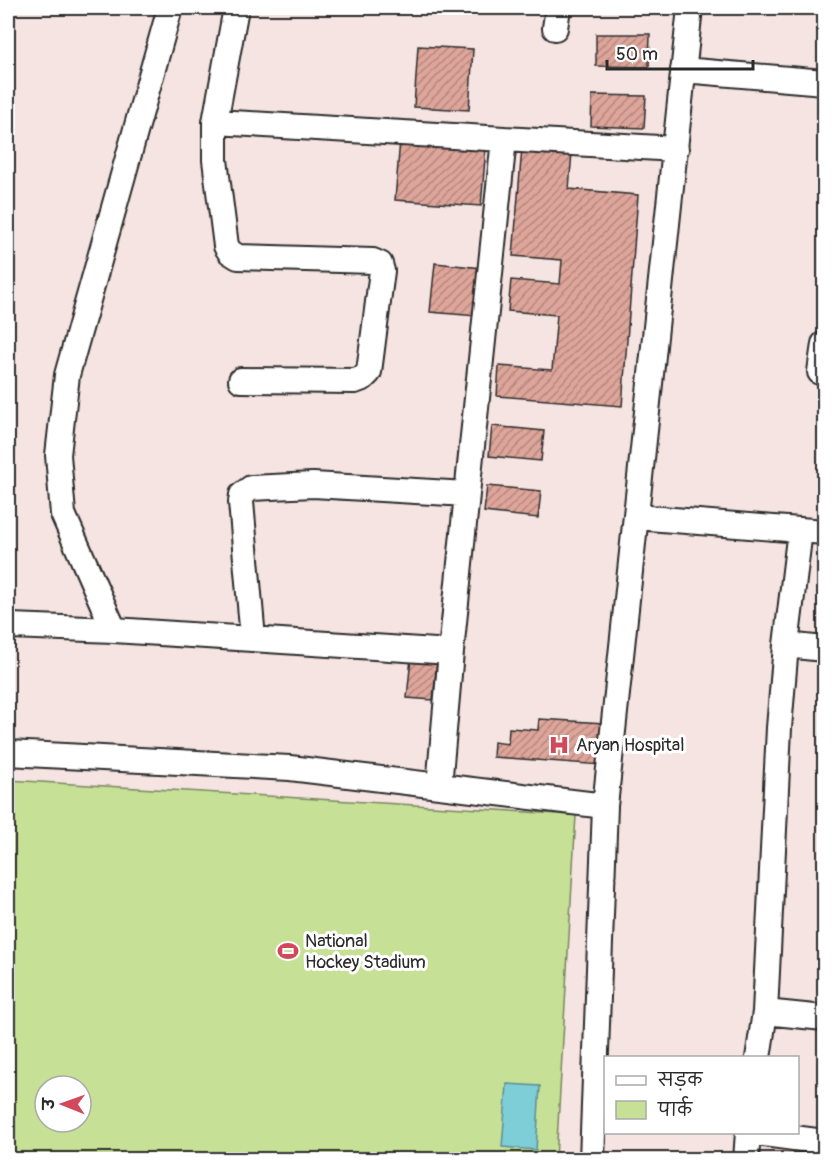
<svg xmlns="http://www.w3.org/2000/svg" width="832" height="1167" font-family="Pangolin,'Playpen Sans Deva',sans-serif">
	<defs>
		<pattern id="building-hatch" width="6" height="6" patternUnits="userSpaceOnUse" patternTransform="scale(1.5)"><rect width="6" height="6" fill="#dea59a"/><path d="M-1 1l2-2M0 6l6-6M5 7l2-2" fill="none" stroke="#b4877e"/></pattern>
	</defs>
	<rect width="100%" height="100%" fill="#f5e4e1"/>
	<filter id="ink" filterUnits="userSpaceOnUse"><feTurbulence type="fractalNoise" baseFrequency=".0167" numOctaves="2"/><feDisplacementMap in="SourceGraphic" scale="12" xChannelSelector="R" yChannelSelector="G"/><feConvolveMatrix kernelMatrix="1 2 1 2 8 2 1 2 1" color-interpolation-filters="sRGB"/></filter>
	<g filter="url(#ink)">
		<path fill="#c6e096" stroke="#788660" stroke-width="1.5" fill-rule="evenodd" d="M 8,780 L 576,815 L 556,1159 L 8,1159 ZM 45,1086 L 81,1086 L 81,1122 L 45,1122 Z"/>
		<path fill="#7eced7" stroke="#5d8d92" stroke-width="1.5" d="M 507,1084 L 540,1086 L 536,1150 L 502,1147 Z"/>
		<path fill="url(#building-hatch)" stroke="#2b2b2b" stroke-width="1.5" d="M 596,34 L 650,34 L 649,67 L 596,66 Z
			M 418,46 L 473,49 L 469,110 L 414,107 Z
			M 592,95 L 646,96 L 644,128 L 591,126 Z
			M 400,140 L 486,147 L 481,206 L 395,200 Z
			M 522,148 L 572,152 L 569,189 L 638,195 L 622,406 L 497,396 L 499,366 L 552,370 L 557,315 L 508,311 L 511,280 L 560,284 L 562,260 L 513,256 Z
			M 435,263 L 482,268 L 477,316 L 430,312 Z
			M 492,426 L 544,431 L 541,461 L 489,456 Z
			M 487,486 L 541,491 L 538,518 L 484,512 Z
			M 411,658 L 437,661 L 433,700 L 407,698 Z
			M 539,719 L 604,723 L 602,765 L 493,757 L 494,742 L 508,744 L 509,728 L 538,730 Z"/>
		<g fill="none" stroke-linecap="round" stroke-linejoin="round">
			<g stroke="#2b2b2b" stroke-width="28">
				<path id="minor" d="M 170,8 L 67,375 L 58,455 L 63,514 L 114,630 L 451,652 L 439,786
					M 236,8 L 215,122 L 215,160 L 226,246 L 230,252 L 238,257 L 373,261 L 380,264 L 382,271 L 369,372 L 363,378 L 355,381 L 241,380
					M 555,28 L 558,8
					M 683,70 L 824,82
					M 215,122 L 504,139
					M 820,372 L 824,344
					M 636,517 L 800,530 L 786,645 L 779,728 L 765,1012 L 758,1058
					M 800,530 L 824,532
					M 8,627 L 11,626 L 114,630
					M 253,639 L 241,502 L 242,495 L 251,488 L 313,485 L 467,494 L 504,139 L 676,149
					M 786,645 L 824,649
					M 451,652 L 467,494
					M 8,753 L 290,768 L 605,806
					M 765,1012 L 824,1018
					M 592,1160 L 605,806 L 690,8
					M 746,1160 L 748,1132 L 824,1142"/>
			</g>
			<use href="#minor" stroke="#fff" stroke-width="24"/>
		</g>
	</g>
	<defs>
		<g id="hospital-bare" transform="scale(1.62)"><path d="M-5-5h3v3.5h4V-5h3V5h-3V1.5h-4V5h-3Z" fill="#d1495b" stroke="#fff" stroke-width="2.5" paint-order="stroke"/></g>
		<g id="stadium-bare" transform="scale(1.62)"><path d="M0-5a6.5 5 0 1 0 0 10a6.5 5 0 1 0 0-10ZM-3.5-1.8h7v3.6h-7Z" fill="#d1495b" stroke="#fff" stroke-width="2.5" paint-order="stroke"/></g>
	</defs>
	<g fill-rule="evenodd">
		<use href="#hospital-bare" x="559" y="745"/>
		<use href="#stadium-bare" x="288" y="951"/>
	</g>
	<g text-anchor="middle" stroke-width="6" stroke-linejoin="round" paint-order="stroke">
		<g font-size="18" fill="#2b2b2b" stroke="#fff" text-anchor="start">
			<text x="576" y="751">Aryan Hospital</text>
			<text x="305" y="947">National<tspan x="305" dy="21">Hockey Stadium</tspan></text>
		</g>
	</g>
	<rect width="832" height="1167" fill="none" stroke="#fff" stroke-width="30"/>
	<rect x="15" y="15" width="802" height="1137" fill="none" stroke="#2b2b2b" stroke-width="2" filter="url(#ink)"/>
	<rect x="604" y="1056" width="195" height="78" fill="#ffffff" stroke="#aaaaaa" stroke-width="1.5"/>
	<rect x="616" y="1076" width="30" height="9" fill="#ffffff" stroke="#aaaaaa" stroke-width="1.5"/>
	<text x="658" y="1086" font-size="18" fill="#2b2b2b">सड़क</text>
	<rect x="616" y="1101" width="30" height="18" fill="#c6e096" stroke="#aaaaaa" stroke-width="1.5"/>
	<text x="658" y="1116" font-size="18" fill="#2b2b2b">पार्क</text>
	<g transform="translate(63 1104) rotate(271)"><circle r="28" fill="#ffffff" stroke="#aaaaaa" stroke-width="1.5"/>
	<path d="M0-4.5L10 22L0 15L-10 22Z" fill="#d1495b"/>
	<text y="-9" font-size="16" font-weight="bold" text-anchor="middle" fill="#2b2b2b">उ</text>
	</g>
	<path d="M607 60v9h146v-9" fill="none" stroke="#2b2b2b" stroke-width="3"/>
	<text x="616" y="60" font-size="18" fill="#2b2b2b" stroke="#ffffff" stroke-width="4.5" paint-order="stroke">50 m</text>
</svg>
